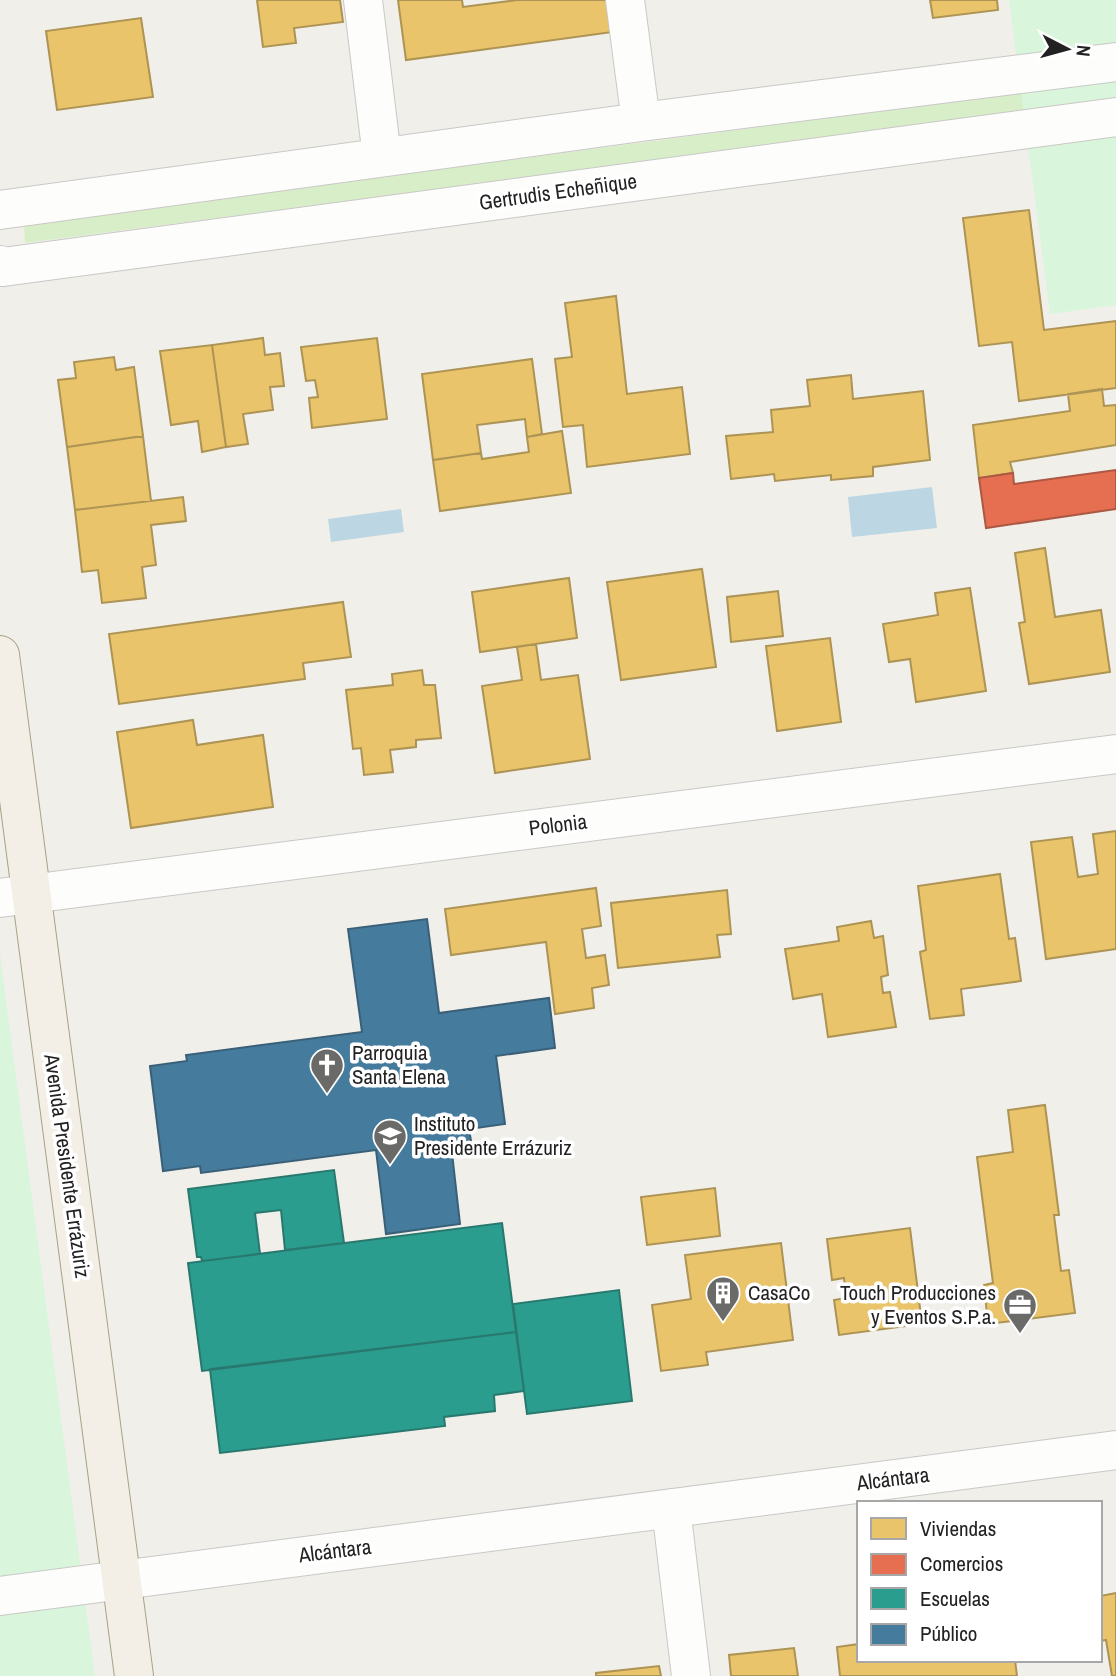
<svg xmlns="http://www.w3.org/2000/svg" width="1116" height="1676" font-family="'Archivo Narrow',sans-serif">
	<rect width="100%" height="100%" fill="#f0efea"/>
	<path fill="#d8eec8" d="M 1116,80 L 1116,101 L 25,243 L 24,224 Z"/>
	<path fill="#d9f6dc" d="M 1009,0 L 1116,0 L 1116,305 L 1050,314 Z
		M 0,953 L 2,970 L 95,1676 L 0,1676 Z"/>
	<path fill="#bdd6e4" d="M 932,487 L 937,528 L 852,537 L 848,497 Z
		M 401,509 L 404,532 L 331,542 L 328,519 Z"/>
	<path fill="#e9c46a" stroke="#ad9354" stroke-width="2" d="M 257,0 L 340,0 L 343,22 L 294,28 L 296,43 L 263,47 Z
		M 398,0 L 462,0 L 463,7 L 517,0 L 616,0 L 620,31 L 406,60 Z
		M 930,0 L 997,0 L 998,10 L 933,18 Z
		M 141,18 L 153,97 L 57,110 L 46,31 Z
		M 1029,210 L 1044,330 L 1116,321 L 1116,388 L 1019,401 L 1012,342 L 979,346 L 963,218 Z
		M 616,296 L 627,394 L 682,387 L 690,454 L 587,467 L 583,425 L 563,427 L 555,359 L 572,357 L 565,303 Z
		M 263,338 L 265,355 L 280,353 L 284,386 L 270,387 L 273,410 L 243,414 L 248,444 L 226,447 L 212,345 Z
		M 377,338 L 387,419 L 312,428 L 309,398 L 318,397 L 315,380 L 306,381 L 301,347 Z
		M 212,345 L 226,447 L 202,452 L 198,421 L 171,425 L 160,351 Z
		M 114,357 L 116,370 L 134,367 L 143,436 L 67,447 L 58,380 L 76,378 L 74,362 Z
		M 532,359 L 542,434 L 527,437 L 525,419 L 477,425 L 481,453 L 433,460 L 422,374 Z
		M 851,375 L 853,399 L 923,391 L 930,460 L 873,467 L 873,476 L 831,480 L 831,475 L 775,481 L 774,474 L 731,479 L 726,436 L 773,432 L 771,410 L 810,406 L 807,380 Z
		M 1102,389 L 1104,406 L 1116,405 L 1116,445 L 1010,462 L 1013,473 L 979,478 L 973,425 L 1070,411 L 1068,394 Z
		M 562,431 L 571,493 L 440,511 L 433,460 L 481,453 L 482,459 L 529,452 L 527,437 Z
		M 143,436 L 151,501 L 75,510 L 67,447 Z
		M 183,497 L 186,521 L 151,525 L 156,565 L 142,567 L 146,598 L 102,603 L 98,570 L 82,572 L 75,510 Z
		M 1045,548 L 1055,617 L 1101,610 L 1110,672 L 1029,684 L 1019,623 L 1025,622 L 1015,553 Z
		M 702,569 L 716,667 L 621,680 L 607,582 Z
		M 569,578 L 577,638 L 480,652 L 472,592 Z
		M 970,588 L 986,691 L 916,702 L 910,659 L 889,662 L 883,624 L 938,615 L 935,593 Z
		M 778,591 L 783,636 L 731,642 L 727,597 Z
		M 343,602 L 351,657 L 303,663 L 305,679 L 119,704 L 109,634 Z
		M 830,638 L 841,722 L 777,731 L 766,646 Z
		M 536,644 L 541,680 L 578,675 L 590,759 L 495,773 L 482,686 L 522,680 L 517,647 Z
		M 422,670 L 424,685 L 435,685 L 441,738 L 416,740 L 416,747 L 390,750 L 393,772 L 364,775 L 361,748 L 353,749 L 346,690 L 393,685 L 392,674 Z
		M 193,720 L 197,745 L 263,735 L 273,807 L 131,828 L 117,732 Z
		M 1116,831 L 1116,949 L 1046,959 L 1031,842 L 1072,837 L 1078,877 L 1098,874 L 1093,834 Z
		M 1000,874 L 1009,939 L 1015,938 L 1021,981 L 961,989 L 964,1015 L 930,1019 L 920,952 L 926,950 L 918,886 Z
		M 596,888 L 601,926 L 582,929 L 586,958 L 605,955 L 609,985 L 592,988 L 594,1008 L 555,1014 L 546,942 L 451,955 L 445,909 Z
		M 727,890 L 731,934 L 717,935 L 720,957 L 618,968 L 611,903 Z
		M 871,921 L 874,938 L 883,936 L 888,975 L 881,977 L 883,993 L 890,992 L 896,1027 L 828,1037 L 822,994 L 793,999 L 785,949 L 839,941 L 837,927 Z
		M 1045,1105 L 1059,1215 L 1054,1215 L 1061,1271 L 1069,1270 L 1075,1313 L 988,1324 L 984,1285 L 993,1283 L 977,1157 L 1013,1152 L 1008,1110 Z
		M 715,1188 L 720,1236 L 647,1245 L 641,1197 Z
		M 910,1228 L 922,1324 L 839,1335 L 834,1300 L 846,1298 L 844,1278 L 832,1280 L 827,1239 Z
		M 781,1243 L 793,1340 L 706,1352 L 708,1365 L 661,1371 L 652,1305 L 691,1299 L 685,1255 Z
		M 1116,1593 L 1116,1676 L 1112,1676 L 1106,1640 L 1100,1641 L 1100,1596 Z
		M 859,1644 L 859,1660 L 1015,1660 L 1017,1676 L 840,1676 L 837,1647 Z
		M 794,1648 L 798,1676 L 731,1676 L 729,1655 Z
		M 659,1666 L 661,1676 L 596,1676 L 596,1673 Z"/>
	<path fill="#e76f51" stroke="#ac5843" stroke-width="2" d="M 1116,470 L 1116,509 L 986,528 L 979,478 L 1013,473 L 1014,484 Z"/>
	<path fill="#2a9d8f" stroke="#28786e" stroke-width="2" d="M 334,1170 L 344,1243 L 285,1250 L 281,1210 L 255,1213 L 260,1254 L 202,1261 L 201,1257 L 197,1257 L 188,1189 Z
		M 502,1223 L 516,1332 L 202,1371 L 188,1263 Z
		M 619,1290 L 632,1401 L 527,1414 L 513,1304 Z
		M 516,1332 L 524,1391 L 494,1395 L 495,1411 L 444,1417 L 445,1426 L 220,1453 L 210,1369 Z"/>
	<path fill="#457b9d" stroke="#3a6078" stroke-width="2" d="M 427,919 L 439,1013 L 549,998 L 555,1048 L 496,1056 L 505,1124 L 469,1129 L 471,1141 L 451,1144 L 460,1224 L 386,1234 L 376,1150 L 201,1173 L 200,1166 L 163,1171 L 150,1066 L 187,1061 L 186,1055 L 362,1032 L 348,929 Z"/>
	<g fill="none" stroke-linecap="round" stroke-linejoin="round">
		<g stroke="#c9c8c6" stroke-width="40">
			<path id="minor" d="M 363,0 L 382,157
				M 625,0 L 641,122
				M 0,210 L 641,122 L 1116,62
				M 0,265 L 3,267 L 1116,117
				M 0,898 L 1116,754
				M 671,1508 L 691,1676
				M 0,1596 L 1116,1450"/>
		</g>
		<g stroke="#a7a186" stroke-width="40">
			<path id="major" d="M 0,655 L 134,1676"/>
		</g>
		<use href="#minor" stroke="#fdfdfc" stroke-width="38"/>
		<use href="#major" stroke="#f3efe6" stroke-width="38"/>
	</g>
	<defs>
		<g id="church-pin" transform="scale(1.75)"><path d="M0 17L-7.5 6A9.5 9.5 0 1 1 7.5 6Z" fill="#6a6a68" stroke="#fff"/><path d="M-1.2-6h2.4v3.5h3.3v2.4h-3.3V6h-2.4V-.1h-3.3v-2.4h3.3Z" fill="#fff"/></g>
		<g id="school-pin" transform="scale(1.75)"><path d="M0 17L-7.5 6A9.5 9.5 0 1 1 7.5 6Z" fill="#6a6a68" stroke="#fff"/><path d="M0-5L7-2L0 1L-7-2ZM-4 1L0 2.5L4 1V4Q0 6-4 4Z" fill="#fff"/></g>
		<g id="building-pin" transform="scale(1.75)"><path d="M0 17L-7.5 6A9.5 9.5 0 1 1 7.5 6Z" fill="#6a6a68" stroke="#fff"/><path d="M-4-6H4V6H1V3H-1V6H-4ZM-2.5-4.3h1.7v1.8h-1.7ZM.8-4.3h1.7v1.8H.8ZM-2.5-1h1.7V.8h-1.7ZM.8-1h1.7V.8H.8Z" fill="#fff"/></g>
		<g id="office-pin" transform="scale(1.75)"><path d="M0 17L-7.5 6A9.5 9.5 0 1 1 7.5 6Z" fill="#6a6a68" stroke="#fff"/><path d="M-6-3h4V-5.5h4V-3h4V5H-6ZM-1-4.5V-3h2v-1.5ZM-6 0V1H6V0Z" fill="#fff"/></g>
	</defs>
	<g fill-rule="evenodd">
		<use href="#church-pin" x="327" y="1065"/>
		<use href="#school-pin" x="390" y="1136"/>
		<use href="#building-pin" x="723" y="1293"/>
		<use href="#office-pin" x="1020" y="1305"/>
	</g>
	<g text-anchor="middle" stroke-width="7" stroke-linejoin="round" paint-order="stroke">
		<g font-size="21" fill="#222" stroke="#fff">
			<text transform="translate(558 192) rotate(-8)" y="7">Gertrudis Echeñique</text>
			<text transform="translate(558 825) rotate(-7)" y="7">Polonia</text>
			<text transform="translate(67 1166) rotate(82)" y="7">Avenida Presidente Errázuriz</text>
			<text transform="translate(893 1479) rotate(-7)" y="7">Alcántara</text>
			<text transform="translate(335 1551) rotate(-7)" y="7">Alcántara</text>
		</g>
		<g font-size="21" fill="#222" stroke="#fff" text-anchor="start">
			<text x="352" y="1060">Parroquia<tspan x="352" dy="24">Santa Elena</tspan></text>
			<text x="414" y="1131">Instituto<tspan x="414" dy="24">Presidente Errázuriz</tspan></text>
			<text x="748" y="1300">CasaCo</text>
			<text x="996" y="1300" text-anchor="end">Touch Producciones<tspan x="996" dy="24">y Eventos S.P.a.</tspan></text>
		</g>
	</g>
	<rect x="857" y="1501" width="245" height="161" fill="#ffffff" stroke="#a7a7a7" stroke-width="2"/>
	<rect x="871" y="1518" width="35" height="21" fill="#e9c46a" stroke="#a7a7a7" stroke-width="2"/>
	<text x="920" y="1536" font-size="21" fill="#222222">Viviendas</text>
	<rect x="871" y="1554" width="35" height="21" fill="#e76f51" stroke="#a7a7a7" stroke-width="2"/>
	<text x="920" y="1571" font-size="21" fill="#222222">Comercios</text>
	<rect x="871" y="1588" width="35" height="21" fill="#2a9d8f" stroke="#a7a7a7" stroke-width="2"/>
	<text x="920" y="1606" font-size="21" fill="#222222">Escuelas</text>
	<rect x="871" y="1624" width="35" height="21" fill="#457b9d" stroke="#a7a7a7" stroke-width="2"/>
	<text x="920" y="1641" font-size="21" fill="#222222">Público</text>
	<g transform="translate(1067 49) rotate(96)" stroke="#ffffff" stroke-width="5" paint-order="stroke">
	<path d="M0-5L12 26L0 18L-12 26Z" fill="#222222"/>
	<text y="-10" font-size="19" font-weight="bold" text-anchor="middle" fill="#222222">N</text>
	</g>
</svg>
